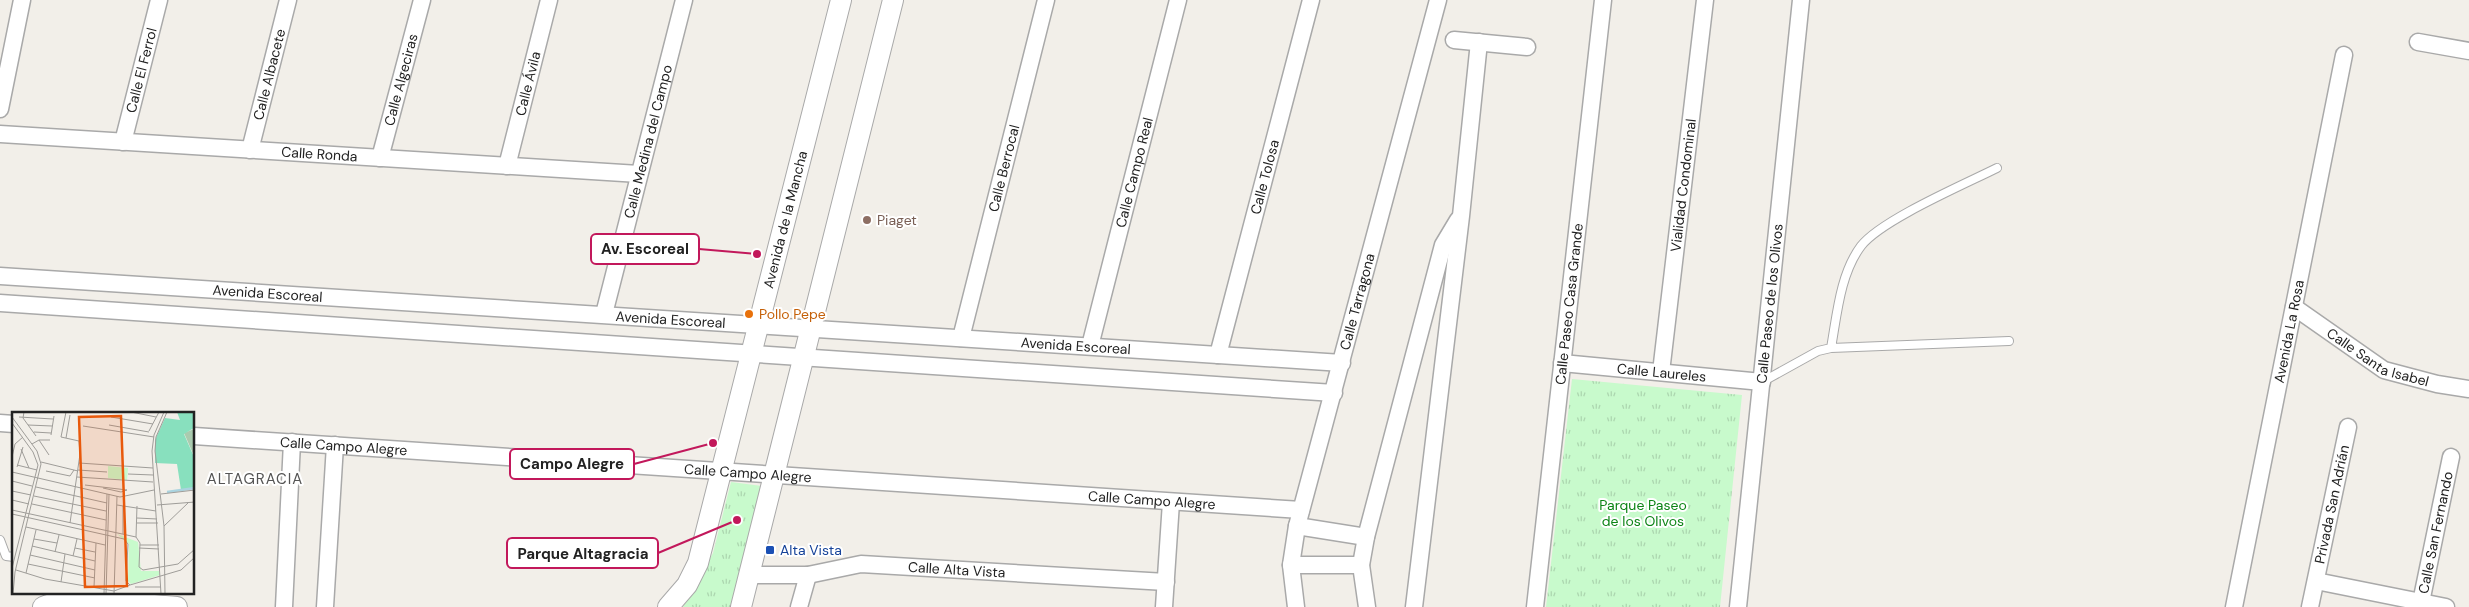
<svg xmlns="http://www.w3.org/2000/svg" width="2469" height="607" font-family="'DM Sans',sans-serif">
	<defs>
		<pattern id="park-tufts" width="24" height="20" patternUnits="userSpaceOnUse" patternTransform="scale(1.25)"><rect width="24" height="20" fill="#c8facc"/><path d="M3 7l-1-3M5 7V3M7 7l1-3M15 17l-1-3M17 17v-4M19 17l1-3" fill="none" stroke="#acd6af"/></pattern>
	</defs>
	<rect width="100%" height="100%" fill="#f2efe9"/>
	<path fill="url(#park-tufts)" d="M 1572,379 L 1742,395 L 1720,607 L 1546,607 Z
		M 731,482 L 762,486 L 730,607 L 683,607 L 713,553 Z"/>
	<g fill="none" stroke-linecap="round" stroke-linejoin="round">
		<g stroke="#a9a9a9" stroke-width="10">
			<path id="service" d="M 1831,348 C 1837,315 1840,274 1861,246 C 1881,220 1965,184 1997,168
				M 1762,382 L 1818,351 L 1831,348 L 2009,341
				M 0,540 L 6,556 L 14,557"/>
		</g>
		<g stroke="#a9a9a9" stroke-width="19">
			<g id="minor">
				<path d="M 1454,40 L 1527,47"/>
				<path d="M 2418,42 L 2469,51"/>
				<path d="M 0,109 L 22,0"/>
				<path id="s1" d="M 0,134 L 639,174"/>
				<path id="s2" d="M 123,142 L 159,0"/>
				<path id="s3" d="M 250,150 L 288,0"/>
				<path id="s4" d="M 380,158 L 422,0"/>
				<path id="s5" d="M 507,166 L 549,0"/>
				<path id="s6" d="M 0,276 L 1342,363"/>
				<path d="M 0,303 L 1334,393"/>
				<path id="s7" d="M 2294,307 L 2384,370 L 2437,384 L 2469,389"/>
				<path id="s8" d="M 604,314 L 684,0"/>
				<path id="s9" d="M 961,338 L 1046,0"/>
				<path id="s10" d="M 1090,346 L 1178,0"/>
				<path id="s11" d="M 1218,355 L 1311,0"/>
				<path id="s12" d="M 1562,363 L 1762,382"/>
				<path id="s13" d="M 1661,372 L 1705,0"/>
				<path d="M 0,423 L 14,424"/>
				<path id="s14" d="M 194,436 L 1301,510"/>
				<path d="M 1297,526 L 1366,537"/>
				<path d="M 1291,565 L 1361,565"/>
				<path id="s15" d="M 749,575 L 808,575 L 861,564 L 1166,582"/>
				<path d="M 2316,581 L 2446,607"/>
				<path d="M 284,607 L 292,442"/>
				<path d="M 325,607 L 335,445"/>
				<path d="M 799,607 L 808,575"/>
				<path d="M 1164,607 L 1171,502"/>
				<path id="s16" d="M 1296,607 L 1291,565 L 1297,526 L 1438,0"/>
				<path d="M 1367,607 L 1361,565 L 1366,537 L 1443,245 L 1458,220"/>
				<path d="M 1414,607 L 1461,216 L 1479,42"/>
				<path id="s17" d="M 1535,607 L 1603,0"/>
				<path id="s18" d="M 1738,607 L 1801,0"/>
				<path id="s19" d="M 2234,607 L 2344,55"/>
				<path id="s20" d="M 2310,607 L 2348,427"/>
				<path id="s21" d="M 2420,607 L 2451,457"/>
			</g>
		</g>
		<g stroke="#a9a9a9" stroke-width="22">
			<g id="tertiary">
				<path d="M 43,607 C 75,593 140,605 177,607"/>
				<path id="s22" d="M 668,607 L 687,585 L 698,563 L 841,0"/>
				<path d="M 741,607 L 893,0"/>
			</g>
		</g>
		<use href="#service" stroke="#fff" stroke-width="8"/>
		<use href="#minor" stroke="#fff" stroke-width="16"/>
		<use href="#tertiary" stroke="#fff" stroke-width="20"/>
	</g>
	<circle fill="#8d6e63" stroke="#fff" stroke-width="2" cx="867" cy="220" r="5"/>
	<circle fill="#e8710a" stroke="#fff" stroke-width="2" cx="749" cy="314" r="5"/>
	<rect fill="#1a4fb4" stroke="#fff" stroke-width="2" x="765" y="545" width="10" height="10" rx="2.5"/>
	<g text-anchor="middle" stroke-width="4" stroke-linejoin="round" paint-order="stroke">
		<g font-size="14" fill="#222" stroke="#fff">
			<text dy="5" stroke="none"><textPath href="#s2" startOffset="74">Calle El Ferrol</textPath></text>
			<text dy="5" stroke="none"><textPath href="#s3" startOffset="78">Calle Albacete</textPath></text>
			<text dy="5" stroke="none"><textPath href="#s4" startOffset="81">Calle Algeciras</textPath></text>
			<text dy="5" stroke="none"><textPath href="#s5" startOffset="85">Calle Ávila</textPath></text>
			<text dy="5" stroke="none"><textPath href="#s8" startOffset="178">Calle Medina del Campo</textPath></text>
			<text dy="5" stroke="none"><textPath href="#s1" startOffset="320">Calle Ronda</textPath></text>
			<text dy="5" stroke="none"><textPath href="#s9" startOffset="175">Calle Berrocal</textPath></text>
			<text dy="5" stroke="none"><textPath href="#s10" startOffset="179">Calle Campo Real</textPath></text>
			<text dy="5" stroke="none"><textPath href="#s11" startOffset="184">Calle Tolosa</textPath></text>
			<text dy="5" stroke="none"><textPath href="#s13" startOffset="188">Vialidad Condominal</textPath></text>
			<text dy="5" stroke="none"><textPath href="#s22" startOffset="408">Avenida de la Mancha</textPath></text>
			<text dy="5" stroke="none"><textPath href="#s6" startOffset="268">Avenida Escoreal</textPath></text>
			<text dy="5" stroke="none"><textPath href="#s16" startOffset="314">Calle Tarragona</textPath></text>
			<text dy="5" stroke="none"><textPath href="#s17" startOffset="305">Calle Paseo Casa Grande</textPath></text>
			<text dy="5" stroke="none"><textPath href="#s18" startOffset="305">Calle Paseo de los Olivos</textPath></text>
			<text dy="5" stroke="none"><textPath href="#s6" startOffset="672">Avenida Escoreal</textPath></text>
			<text dy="5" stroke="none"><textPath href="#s19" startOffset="281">Avenida La Rosa</textPath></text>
			<text dy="5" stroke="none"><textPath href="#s6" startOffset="1078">Avenida Escoreal</textPath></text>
			<text dy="5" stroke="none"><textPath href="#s7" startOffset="99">Calle Santa Isabel</textPath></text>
			<text dy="5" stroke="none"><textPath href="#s12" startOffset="100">Calle Laureles</textPath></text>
			<text dy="5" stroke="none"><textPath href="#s14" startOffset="150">Calle Campo Alegre</textPath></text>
			<text dy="5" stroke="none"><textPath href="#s14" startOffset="555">Calle Campo Alegre</textPath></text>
			<text dy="5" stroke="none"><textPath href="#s14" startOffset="960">Calle Campo Alegre</textPath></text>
			<text dy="5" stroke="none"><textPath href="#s20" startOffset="105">Privada San Adrián</textPath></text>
			<text dy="5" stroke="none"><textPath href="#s21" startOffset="76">Calle San Fernando</textPath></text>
			<text dy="5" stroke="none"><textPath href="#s15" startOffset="209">Calle Alta Vista</textPath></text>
		</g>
		<g font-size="14" fill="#785e54" stroke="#fff" text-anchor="start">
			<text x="877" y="225">Piaget</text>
		</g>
		<g font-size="14" fill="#c56008" stroke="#fff" text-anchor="start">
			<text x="759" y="319">Pollo Pepe</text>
		</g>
		<g font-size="14" fill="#0c8416" stroke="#fff">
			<text x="1643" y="510">Parque Paseo<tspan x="1643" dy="16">de los Olivos</tspan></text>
		</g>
		<g font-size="14" fill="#164399" stroke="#fff" text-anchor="start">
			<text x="780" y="555">Alta Vista</text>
		</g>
		<g font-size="15" letter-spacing="1" fill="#555" stroke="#fff">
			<text x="255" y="484">ALTAGRACIA</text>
		</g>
	</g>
	<g transform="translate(12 412)">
		<rect width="182" height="182" fill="#f2efe9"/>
		<path d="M 182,17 L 182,44 L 172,21 Z" fill="#aacbaf"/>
		<path d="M 96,54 L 116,56 L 115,68 L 96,66 ZM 105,122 L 126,130 L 129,159 L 147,159 L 148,163 L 119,172 L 116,169 L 117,132 Z" fill="#c8facc"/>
		<path d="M 165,0 L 182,0 L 182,16 L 172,22 L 182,45 L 182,76 L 169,78 L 165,52 L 143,51 L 143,28 L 153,6 L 168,8 Z" fill="#88e0be"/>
		<path fill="none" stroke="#aad3df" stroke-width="2.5" d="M 155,80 L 183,76"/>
		<path fill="none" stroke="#9f9d99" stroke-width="1" d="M 12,0 L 11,6 L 24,24M 54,0 L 49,25 L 67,29 L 68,42 L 58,111M 119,0 L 144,5M 0,5 L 25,39 L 29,52 L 3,160 L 1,182M 7,5 L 41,7M 99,5 L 141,12M 0,11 L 21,40 L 26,53 L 0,156M 16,13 L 40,14M 97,13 L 137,20M 71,14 L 142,25M 137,19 L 147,0M 22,20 L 39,21M 39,23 L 42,4M 54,26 L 58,3M 27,28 L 37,43M 20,32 L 27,28 L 38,28M 9,37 L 17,56M 0,45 L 3,32 L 11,25M 29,50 L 66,59M 67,51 L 141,56M 5,53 L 25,58M 5,55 L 11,35M 66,58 L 95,60M 34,59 L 58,64 L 62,58M 0,60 L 108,85 L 142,78M 116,62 L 141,63M 65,65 L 141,70M 0,69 L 20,74M 73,73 L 115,78M 24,75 L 95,91M 91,76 L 109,80 L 115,78M 0,79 L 19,83M 149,82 L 183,78M 22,84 L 94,99M 0,88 L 17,92M 20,92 L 94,108M 105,93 L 144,99M 145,93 L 183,90M 111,94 L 111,122M 0,98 L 124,125 L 128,131 L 127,155 L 131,158 L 166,152 L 183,137M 0,102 L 112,127 L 116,132 L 114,169 L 118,173 L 169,158 L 183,145M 125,106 L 145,107M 125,111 L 146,111M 152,114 L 176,91M 14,115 L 93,133M 124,125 L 125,94M 22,127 L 45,131M 128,133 L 147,133M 20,134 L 83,149M 63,136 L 83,140M 127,136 L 147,137M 43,140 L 47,123M 18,143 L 83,158M 61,144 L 65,127M 16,152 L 83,166M 4,158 L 33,167 L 102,179 L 118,173M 14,161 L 24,118M 49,170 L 53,142M 82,175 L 84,131M 123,175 L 149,175M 92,182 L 95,82M 94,182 L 97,82M 102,182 L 105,84M 149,182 L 140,39 L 142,23 L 152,0M 153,182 L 152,114 L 143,39 L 144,25 L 155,0"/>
		<path fill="#e8590c" fill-opacity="0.15" stroke="#e8590c" stroke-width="2.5" d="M 109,4 L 115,174 L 73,175 L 67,5 Z"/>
		<rect width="182" height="182" fill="none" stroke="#222" stroke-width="2.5"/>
	</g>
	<path fill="none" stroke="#c2185b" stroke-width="2" d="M757 254L699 249M713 443L634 464M737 520L658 553"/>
	<g fill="#c2185b" stroke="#fff" stroke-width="2">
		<circle cx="757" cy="254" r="5"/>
		<circle cx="713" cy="443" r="5"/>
		<circle cx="737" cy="520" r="5"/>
	</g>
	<g fill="#fff" stroke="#c2185b" stroke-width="2">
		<rect x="591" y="234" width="108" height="30" rx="5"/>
		<rect x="510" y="449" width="124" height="30" rx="5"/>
		<rect x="507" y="538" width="151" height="30" rx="5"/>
	</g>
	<g font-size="15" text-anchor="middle" font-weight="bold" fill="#222">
		<text x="645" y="254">Av. Escoreal</text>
		<text x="572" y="469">Campo Alegre</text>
		<text x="583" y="559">Parque Altagracia</text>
	</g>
</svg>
